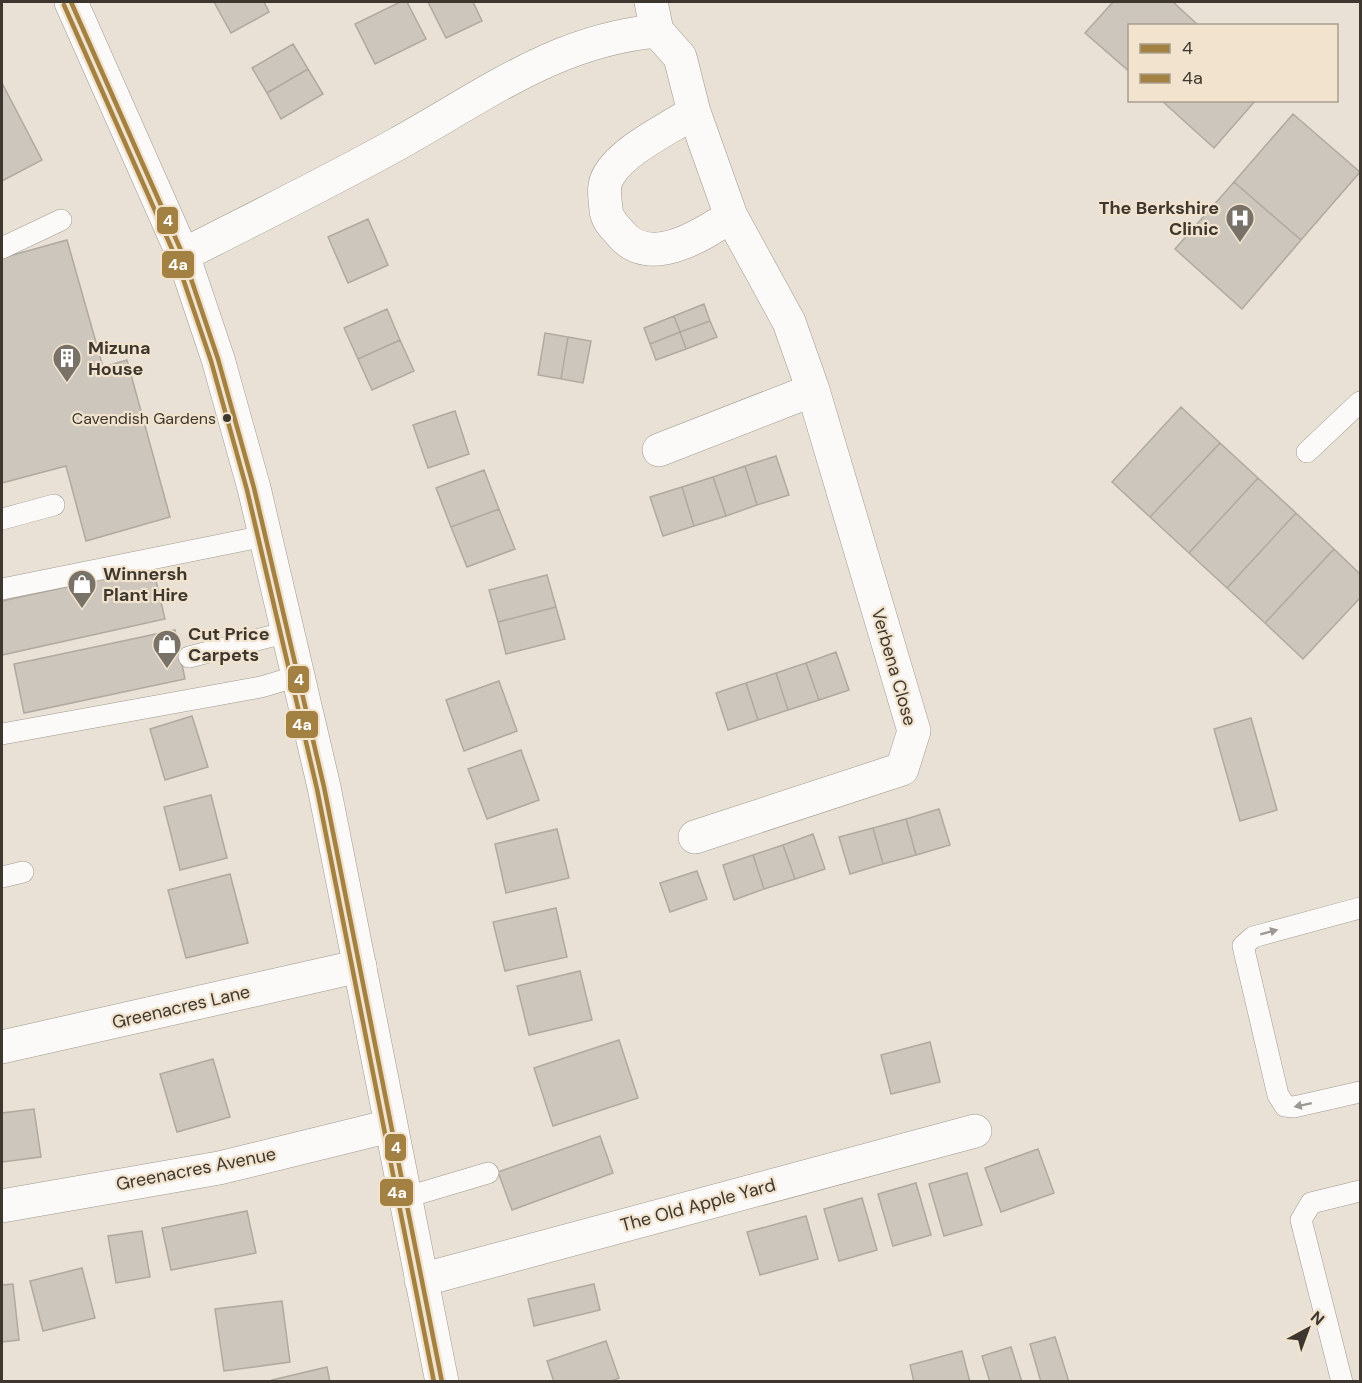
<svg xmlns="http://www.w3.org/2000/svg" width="1362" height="1383" font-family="'DM Sans',sans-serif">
	<rect width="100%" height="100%" fill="#e9e1d5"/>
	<path fill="#ccc6bc" stroke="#afa9a0" stroke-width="1.5" d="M 214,2 L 264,2 L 269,12 L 231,33 Z
		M 400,2 L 407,2 L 426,39 L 375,64 L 355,24 Z
		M 428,2 L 473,2 L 482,21 L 446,38 Z
		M 1113,2 L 1173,2 L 1199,26 L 1130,26 L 1130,72 L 1085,33 Z
		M 293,44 L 308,69 L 267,93 L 252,68 Z
		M 308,69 L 323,94 L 281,119 L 267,93 Z
		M 2,83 L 42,160 L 2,181 Z
		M 1161,100 L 1256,100 L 1214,148 Z
		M 1293,114 L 1360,172 L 1301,240 L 1234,182 Z
		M 1234,182 L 1301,240 L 1242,309 L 1175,249 Z
		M 368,219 L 388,265 L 348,283 L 328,237 Z
		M 67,240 L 103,367 L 127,360 L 170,517 L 86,541 L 66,466 L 2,483 L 2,258 Z
		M 704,304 L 710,321 L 680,332 L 674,316 Z
		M 387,309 L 400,340 L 358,359 L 344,328 Z
		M 674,316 L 680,332 L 650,344 L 644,328 Z
		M 710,321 L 717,337 L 686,349 L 680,332 Z
		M 680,332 L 686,349 L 656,360 L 650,344 Z
		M 545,333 L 568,337 L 561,379 L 538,375 Z
		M 568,337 L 591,341 L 583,383 L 561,379 Z
		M 400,340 L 414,371 L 372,390 L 358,359 Z
		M 1181,407 L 1220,443 L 1150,517 L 1112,482 Z
		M 455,411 L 469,454 L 428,468 L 413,425 Z
		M 1220,443 L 1258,478 L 1189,553 L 1150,517 Z
		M 776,456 L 789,495 L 757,505 L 745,466 Z
		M 745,466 L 757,505 L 726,516 L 713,477 Z
		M 484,470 L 499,509 L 451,527 L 436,488 Z
		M 713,477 L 726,516 L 694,526 L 682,487 Z
		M 1258,478 L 1296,513 L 1227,588 L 1189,553 Z
		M 682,487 L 694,526 L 663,536 L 650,497 Z
		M 499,509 L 515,549 L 467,567 L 451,527 Z
		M 1296,513 L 1334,549 L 1265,623 L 1227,588 Z
		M 1334,549 L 1360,574 L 1360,598 L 1303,659 L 1265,623 Z
		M 153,568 L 165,619 L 2,655 L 2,601 Z
		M 547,575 L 556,607 L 498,622 L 489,590 Z
		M 556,607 L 565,639 L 506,654 L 498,622 Z
		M 175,630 L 185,679 L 24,713 L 14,664 Z
		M 836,652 L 849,690 L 819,700 L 806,663 Z
		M 806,663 L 819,700 L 788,710 L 776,673 Z
		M 776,673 L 788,710 L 758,720 L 746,683 Z
		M 499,681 L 517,731 L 464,751 L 446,700 Z
		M 746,683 L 758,720 L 728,730 L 716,693 Z
		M 192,716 L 208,767 L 165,780 L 150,729 Z
		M 1251,718 L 1277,810 L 1240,821 L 1214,729 Z
		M 521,750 L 539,800 L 487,819 L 468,769 Z
		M 211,795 L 227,858 L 180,870 L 164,807 Z
		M 939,809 L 950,845 L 916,855 L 906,819 Z
		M 906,819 L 916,855 L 883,864 L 873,828 Z
		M 873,828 L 883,864 L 850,874 L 839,837 Z
		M 557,829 L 569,878 L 506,893 L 495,844 Z
		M 813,834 L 825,869 L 795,879 L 783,845 Z
		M 783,845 L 795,879 L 764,889 L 753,855 Z
		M 753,855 L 764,889 L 734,900 L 723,865 Z
		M 697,871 L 707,899 L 670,912 L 660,883 Z
		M 230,874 L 248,943 L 186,958 L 168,890 Z
		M 556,908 L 567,957 L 505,971 L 493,922 Z
		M 580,971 L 592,1020 L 529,1035 L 517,986 Z
		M 619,1040 L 638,1098 L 553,1126 L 534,1068 Z
		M 930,1042 L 940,1082 L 891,1094 L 881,1055 Z
		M 213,1059 L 230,1117 L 177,1132 L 160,1074 Z
		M 34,1109 L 41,1157 L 2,1162 L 2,1113 Z
		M 600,1136 L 613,1173 L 512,1210 L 498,1172 Z
		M 1038,1149 L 1054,1193 L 1001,1212 L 985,1168 Z
		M 967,1173 L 982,1225 L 944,1236 L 929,1184 Z
		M 916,1183 L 931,1235 L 893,1246 L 878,1194 Z
		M 862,1198 L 877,1250 L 839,1261 L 824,1209 Z
		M 247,1211 L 256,1253 L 171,1270 L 162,1228 Z
		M 806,1216 L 818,1259 L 760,1275 L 747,1232 Z
		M 142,1231 L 150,1277 L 116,1283 L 108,1236 Z
		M 82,1268 L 95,1318 L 43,1331 L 30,1281 Z
		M 13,1284 L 19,1340 L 2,1342 L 2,1285 Z
		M 594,1284 L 600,1310 L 534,1326 L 528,1299 Z
		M 282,1301 L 290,1362 L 224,1371 L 215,1309 Z
		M 1055,1337 L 1069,1382 L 1041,1382 L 1030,1344 Z
		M 606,1341 L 619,1378 L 609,1382 L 554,1382 L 547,1361 Z
		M 1011,1347 L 1022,1382 L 990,1382 L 982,1356 Z
		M 962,1351 L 970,1382 L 914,1382 L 910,1365 Z
		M 327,1367 L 330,1382 L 273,1382 L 272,1380 Z"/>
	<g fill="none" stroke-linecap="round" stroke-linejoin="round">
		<g stroke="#9e988f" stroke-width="22">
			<path id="service" d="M 2,248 L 61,220
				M 1307,452 L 1360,402
				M 2,519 L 54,505
				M 2,589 L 265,536
				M 189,657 L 288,632
				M 2,734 L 261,687 L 298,676
				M 2,877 L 23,872
				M 1360,908 L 1253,937 L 1243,946 L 1278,1095 L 1285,1106 L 1294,1107 L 1360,1092
				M 404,1198 L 488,1173
				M 1342,1382 L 1301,1220 L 1311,1203 L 1360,1191"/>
		</g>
		<g stroke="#9e988f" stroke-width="34">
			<path id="minor" d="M 651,2 L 657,31 L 680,57 L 694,112 L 731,216 L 789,322 L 813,390 L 914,731 L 902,769 L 695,837
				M 694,112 C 670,128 623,150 609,175 C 602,186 605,197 606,210 C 607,220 614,226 620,233 C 649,270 702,235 731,216
				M 183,255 C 255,218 327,183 397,144 C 484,96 556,40 657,31
				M 659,450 L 813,390
				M 2,1047 L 360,966
				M 2,1206 L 219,1168 L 390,1126
				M 421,1280 L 975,1131"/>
		</g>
		<g stroke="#9e988f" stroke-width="34">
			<path id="primary" d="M 71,2 L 183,255 L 218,359 L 254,488 L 324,787 L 442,1382"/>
		</g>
		<use href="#service" stroke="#fcfaf9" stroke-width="21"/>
		<use href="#minor" stroke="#fcfaf9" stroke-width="33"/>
		<use href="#primary" stroke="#fcfaf9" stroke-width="33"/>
		<g stroke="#f1e3cd" stroke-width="9">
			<path id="bus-1" d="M 71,2 L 183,255 L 218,359 L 254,488 L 324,787 L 442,1382"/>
		</g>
		<g stroke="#f1e3cd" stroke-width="9">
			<path id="bus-2" d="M 64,5 L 176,258 L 211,361 L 247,490 L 317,789 L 434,1382"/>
		</g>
		<use href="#bus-1" stroke="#a38142" stroke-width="4.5"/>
		<use href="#bus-2" stroke="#a38142" stroke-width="4.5"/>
	</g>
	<defs><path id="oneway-solid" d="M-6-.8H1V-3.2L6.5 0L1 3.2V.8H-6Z" transform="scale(1.5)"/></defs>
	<g fill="#9c9894">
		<use href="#oneway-solid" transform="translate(1269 932) rotate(-15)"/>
		<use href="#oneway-solid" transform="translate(1303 1105) rotate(168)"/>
	</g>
	<defs>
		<g id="hospital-pin" transform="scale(1.5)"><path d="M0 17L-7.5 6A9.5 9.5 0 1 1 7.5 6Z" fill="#797269" stroke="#f1e3cd"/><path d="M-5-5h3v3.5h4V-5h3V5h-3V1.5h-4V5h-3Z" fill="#fff"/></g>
		<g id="building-pin" transform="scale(1.5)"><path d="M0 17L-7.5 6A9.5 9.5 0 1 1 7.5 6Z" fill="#797269" stroke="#f1e3cd"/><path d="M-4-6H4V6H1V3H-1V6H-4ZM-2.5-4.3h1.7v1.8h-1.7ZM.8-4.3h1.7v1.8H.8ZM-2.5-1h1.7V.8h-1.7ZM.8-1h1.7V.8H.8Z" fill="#fff"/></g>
		<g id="shop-pin" transform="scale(1.5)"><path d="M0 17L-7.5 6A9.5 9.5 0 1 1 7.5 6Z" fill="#797269" stroke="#f1e3cd"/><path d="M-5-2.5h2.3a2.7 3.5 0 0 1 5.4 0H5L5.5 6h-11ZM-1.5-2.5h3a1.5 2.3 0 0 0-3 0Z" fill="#fff"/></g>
	</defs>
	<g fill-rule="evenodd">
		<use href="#hospital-pin" x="1240" y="218"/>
		<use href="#building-pin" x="67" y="358"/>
		<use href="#shop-pin" x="82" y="584"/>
		<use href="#shop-pin" x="167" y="644"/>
	</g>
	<circle fill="#3d372f" stroke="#f1e3cd" stroke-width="2" cx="227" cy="418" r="5"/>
	<g text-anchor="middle" stroke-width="4.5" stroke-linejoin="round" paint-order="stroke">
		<g font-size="16" fill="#3d372f" stroke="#f1e3cd" text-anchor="end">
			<text x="216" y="424">Cavendish Gardens</text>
		</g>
		<g font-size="18" font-weight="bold" fill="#3d372f" stroke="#f1e3cd" text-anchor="start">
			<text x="1219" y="214" text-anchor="end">The Berkshire<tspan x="1219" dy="21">Clinic</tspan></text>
			<text x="88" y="354">Mizuna<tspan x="88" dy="21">House</tspan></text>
			<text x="103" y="580">Winnersh<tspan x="103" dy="21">Plant Hire</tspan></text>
			<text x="188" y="640">Cut Price<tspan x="188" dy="21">Carpets</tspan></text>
		</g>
		<g font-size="18" fill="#3d372f" stroke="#f1e3cd">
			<text transform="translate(894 667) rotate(74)" y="6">Verbena Close</text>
			<text transform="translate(181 1007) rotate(-13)" y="6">Greenacres Lane</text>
			<text transform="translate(196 1169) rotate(-11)" y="6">Greenacres Avenue</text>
			<text transform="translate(698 1205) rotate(-15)" y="6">The Old Apple Yard</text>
		</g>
	</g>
	<g stroke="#f1e3cd" stroke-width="2">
		<rect x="156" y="206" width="23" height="29" rx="6" fill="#a38142"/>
		<rect x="161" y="250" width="34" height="29" rx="6" fill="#a38142"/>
		<rect x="287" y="665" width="23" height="29" rx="6" fill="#a38142"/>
		<rect x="285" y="710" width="34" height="29" rx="6" fill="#a38142"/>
		<rect x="384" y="1133" width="23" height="29" rx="6" fill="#a38142"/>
		<rect x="379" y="1178" width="35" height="29" rx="6" fill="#a38142"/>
	</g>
	<g font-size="16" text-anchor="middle" font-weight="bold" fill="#fff">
		<text x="168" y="226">4</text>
		<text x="178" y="270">4a</text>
		<text x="299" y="685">4</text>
		<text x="302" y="730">4a</text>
		<text x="396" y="1153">4</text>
		<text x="397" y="1198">4a</text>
	</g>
	<rect width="1362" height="1383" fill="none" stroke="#3d372f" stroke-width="6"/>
	<rect x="1128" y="24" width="210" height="78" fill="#f1e3cd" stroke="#a99e8e" stroke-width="1.5"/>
	<rect x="1140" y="44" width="30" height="9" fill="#a38142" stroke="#a99e8e" stroke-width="1.5"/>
	<text x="1182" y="54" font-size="18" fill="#3d372f">4</text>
	<rect x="1140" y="74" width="30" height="9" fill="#a38142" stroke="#a99e8e" stroke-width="1.5"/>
	<text x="1182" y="84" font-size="18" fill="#3d372f">4a</text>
	<g transform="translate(1308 1329) rotate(41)" stroke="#f1e3cd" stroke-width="4.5" paint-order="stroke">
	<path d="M0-4.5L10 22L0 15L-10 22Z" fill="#3d372f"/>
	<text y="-9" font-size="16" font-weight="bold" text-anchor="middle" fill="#3d372f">N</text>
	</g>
</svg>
